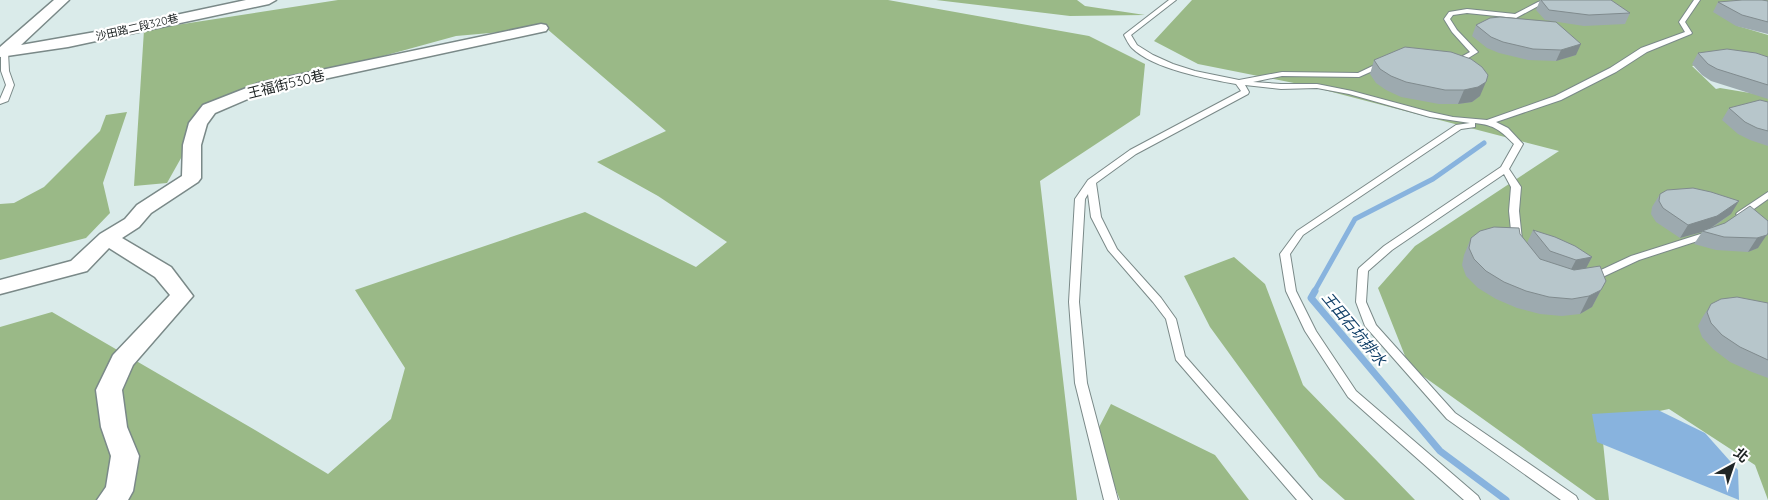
<svg xmlns="http://www.w3.org/2000/svg" width="1768" height="500" font-family="Quicksand,'Noto Sans TC',sans-serif">
	<rect width="100%" height="100%" fill="#daebea"/>
	<path fill="#9ab987" d="M 338,0 L 888,0 L 1089,36 L 1145,64 L 1140,115 L 1040,181 L 1077,500 L 0,500 L 0,327 L 52,312 L 255,430 L 328,474 L 391,419 L 405,368 L 355,290 L 585,212 L 696,267 L 727,242 L 658,196 L 597,162 L 666,131 L 546,28 L 456,36 L 212,103 L 167,183 L 134,186 L 144,30 Z
		M 936,0 L 1077,0 L 1085,6 L 1145,15 L 1070,16 Z
		M 1192,0 L 1768,0 L 1768,2 L 1738,26 L 1768,35 L 1768,61 L 1750,57 L 1692,66 L 1716,89 L 1720,88 L 1768,96 L 1768,500 L 1755,465 L 1669,409 L 1601,423 L 1609,500 L 1596,500 L 1409,366 L 1378,288 L 1415,246 L 1559,151 L 1309,86 L 1198,64 L 1154,41 Z
		M 127,112 L 103,183 L 110,213 L 86,238 L 0,260 L 0,204 L 14,203 L 44,187 L 100,131 L 106,115 Z
		M 1234,257 L 1265,284 L 1303,385 L 1415,500 L 1345,500 L 1319,477 L 1210,327 L 1184,276 Z
		M 1111,404 L 1215,455 L 1249,500 L 1120,500 L 1095,435 Z"/>
	<path fill="#88b3de" d="M 1658,410 L 1705,433 L 1738,470 L 1739,500 L 1597,442 L 1592,414 Z"/>
	<g fill="none" stroke-linecap="round" stroke-linejoin="round">
		<path stroke="#88b3de" stroke-width="5" d="M 1314,292 L 1355,219 L 1433,179 L 1484,143"/>
		<path stroke="#88b3de" stroke-width="7" d="M 1315,291 L 1311,298 L 1440,451 L 1506,500"/>
		<g stroke="#7a8988" stroke-width="2">
			<path id="service" d="M 1169,0 L 1176,0 L 1131,35 L 1137,45 L 1153,55 L 1173,64 L 1195,71 L 1239,80 L 1282,72 L 1358,73 L 1383,61 L 1386,61 L 1386,65 L 1359,77 L 1282,76 L 1253,82 L 1281,84 L 1317,84 L 1352,91 L 1430,112 L 1453,117 L 1487,120 L 1555,96 L 1610,68 L 1641,48 L 1685,32 L 1679,22 L 1694,0 L 1700,0 L 1685,22 L 1692,33 L 1691,34 L 1647,52 L 1616,72 L 1561,100 L 1496,122 L 1508,128 L 1523,144 L 1509,169 L 1521,187 L 1519,211 L 1522,240 L 1520,242 L 1517,243 L 1512,240 L 1509,211 L 1511,187 L 1504,174 L 1392,250 L 1368,271 L 1366,302 L 1376,325 L 1455,413 L 1576,496 L 1578,500 L 1561,500 L 1447,419 L 1365,326 L 1356,302 L 1358,270 L 1359,268 L 1384,246 L 1501,167 L 1514,144 C 1501,131 1495,125 1475,123 L 1475,127 L 1461,129 L 1303,235 L 1290,254 L 1296,291 L 1316,331 L 1356,391 L 1478,496 L 1480,500 L 1464,500 L 1348,397 L 1305,331 L 1286,291 L 1280,254 L 1297,231 L 1456,125 L 1470,123 L 1430,117 L 1349,94 L 1317,88 L 1281,89 L 1245,85 L 1249,92 L 1248,94 L 1136,154 L 1096,183 L 1101,217 L 1117,249 L 1161,298 L 1176,319 L 1185,356 L 1312,500 L 1297,500 L 1176,360 L 1166,319 L 1153,302 L 1108,250 L 1091,217 L 1088,194 L 1085,199 L 1079,302 L 1087,383 L 1118,500 L 1104,500 L 1075,383 L 1069,302 L 1075,199 L 1088,180 L 1130,150 L 1241,91 L 1236,84 C 1208,79 1153,69 1132,48 C 1129,45 1126,39 1124,35 L 1125,34 Z
				M 1544,0 L 1555,0 L 1542,4 L 1516,18 L 1467,13 L 1453,15 L 1450,19 L 1457,30 L 1478,52 L 1457,65 L 1451,65 L 1450,63 L 1470,52 L 1452,32 L 1444,19 L 1449,12 L 1467,9 L 1515,14 L 1538,2 Z
				M 1,50 L 8,52 L 9,71 L 14,85 L 8,101 L 0,104 L 0,99 L 6,85 L 1,71 Z
				M 1768,192 L 1768,199 L 1744,216 L 1738,216 L 1736,214 L 1738,212 Z
				M 1710,231 L 1713,232 L 1715,234 L 1713,236 L 1639,260 L 1594,281 L 1586,281 L 1585,279 L 1586,277 L 1631,256 Z"/>
		</g>
		<g stroke="#7a8988" stroke-width="3">
			<path id="minor" d="M 54,0 L 69,0 L 21,45 L 101,31 L 246,0 L 276,0 L 269,4 L 68,47 L 0,57 L 0,47 Z
				M 541,24 L 546,25 L 548,28 L 546,31 L 264,92 L 215,113 L 207,124 L 201,145 L 201,178 L 198,182 L 151,213 L 139,227 L 122,238 L 171,267 L 193,296 L 133,365 L 122,390 L 127,427 L 139,456 L 133,491 L 128,500 L 97,500 L 106,487 L 111,456 L 101,427 L 96,390 L 113,355 L 170,295 L 155,277 L 109,248 L 87,271 L 0,294 L 0,280 L 71,261 L 100,234 L 125,219 L 137,205 L 182,176 L 183,145 L 189,123 L 203,105 L 259,83 Z"/>
		</g>
		<use href="#service" fill="#fff" fill-rule="evenodd"/>
		<use href="#minor" fill="#fff" fill-rule="evenodd"/>
	</g>
	<path fill="#9daaaf" d="M 1540,0 L 1611,0 L 1630,13 L 1625,24 L 1584,26 L 1545,20 L 1536,10 Z
		M 1768,1 L 1768,34 L 1736,26 L 1713,12 L 1718,2 Z
		M 1490,18 L 1576,55 L 1556,61 L 1528,60 L 1499,53 L 1487,48 L 1472,36 L 1476,25 Z
		M 1698,53 L 1768,57 L 1768,99 L 1711,81 L 1702,75 L 1692,64 Z
		M 1471,59 L 1480,96 L 1472,102 L 1458,104 L 1439,104 L 1401,97 L 1386,90 L 1376,83 L 1370,74 L 1374,60 Z
		M 1768,102 L 1768,146 L 1750,140 L 1738,134 L 1722,120 L 1729,108 Z
		M 1660,194 L 1731,214 L 1712,228 L 1768,221 L 1758,248 L 1748,252 L 1716,250 L 1694,244 L 1702,232 L 1680,238 L 1656,222 L 1651,214 L 1652,207 Z
		M 1533,230 L 1592,257 L 1586,268 L 1601,290 L 1592,307 L 1580,314 L 1562,316 L 1540,314 L 1517,308 L 1496,299 L 1478,288 L 1466,276 L 1462,265 L 1464,255 L 1471,238 L 1520,234 L 1527,243 Z
		M 1768,303 L 1768,378 L 1752,372 L 1730,362 L 1713,349 L 1702,337 L 1698,326 L 1702,318 L 1711,304 Z"/>
	<path fill="#808b8e" d="M 1581,44 L 1576,55 L 1556,61 L 1561,50 Z
		M 1486,82 L 1480,96 L 1472,102 L 1458,104 L 1464,90 Z
		M 1739,201 L 1731,214 L 1709,229 L 1702,231 L 1702,232 L 1680,238 L 1688,225 Z
		M 1768,233 L 1758,248 L 1748,252 L 1757,238 Z
		M 1592,257 L 1583,274 L 1567,277 L 1576,260 Z
		M 1601,290 L 1592,307 L 1580,314 L 1589,296 Z"/>
	<path fill="#b7c6cb" stroke="#808b8e" d="M 1541,0 L 1611,0 L 1630,13 L 1589,15 L 1549,10 Z
		M 1742,0 L 1762,0 L 1768,1 L 1768,22 L 1742,15 L 1718,2 Z
		M 1500,17 L 1556,22 L 1581,44 L 1561,50 L 1533,49 L 1503,42 L 1491,37 L 1476,25 L 1490,18 Z
		M 1405,47 L 1451,52 L 1471,59 L 1482,67 L 1488,75 L 1486,82 L 1478,87 L 1464,90 L 1445,90 L 1406,82 L 1391,76 L 1380,69 L 1374,60 Z
		M 1727,49 L 1756,53 L 1768,57 L 1768,85 L 1717,69 L 1708,64 L 1698,53 Z
		M 1760,100 L 1768,102 L 1768,131 L 1757,128 L 1745,122 L 1729,108 Z
		M 1693,188 L 1711,192 L 1739,201 L 1717,216 L 1688,225 L 1663,208 L 1659,201 L 1660,194 L 1667,190 Z
		M 1750,206 L 1768,221 L 1768,233 L 1767,235 L 1757,238 L 1724,237 L 1702,231 L 1725,223 Z
		M 1494,227 L 1519,228 L 1520,234 L 1540,259 L 1574,270 L 1600,266 L 1606,281 L 1601,290 L 1589,296 L 1572,299 L 1549,297 L 1526,291 L 1504,282 L 1486,271 L 1474,259 L 1469,248 L 1471,238 L 1480,231 Z
		M 1533,230 L 1555,237 L 1575,246 L 1592,257 L 1576,260 L 1550,251 Z
		M 1737,297 L 1768,303 L 1768,360 L 1740,347 L 1722,335 L 1711,323 L 1707,312 L 1711,304 L 1721,299 Z"/>
	<g text-anchor="middle" stroke-width="4.5" stroke-linejoin="round" paint-order="stroke">
		<g font-size="11" fill="#202626" stroke="#fff">
			<text transform="translate(137 27) rotate(-13)" y="4">沙田路二段320巷</text>
		</g>
		<g font-size="14" fill="#202626" stroke="#fff">
			<text transform="translate(286 84) rotate(-14)" y="5">王福街530巷</text>
		</g>
		<g font-size="15" font-style="italic" fill="#0f3e67" stroke="#fff">
			<text transform="translate(1354 329) rotate(50)" y="5">王田石坑排水</text>
		</g>
	</g>
	<g transform="translate(1733 465) rotate(40)" stroke="#ffffff" stroke-width="4" paint-order="stroke">
	<path d="M0-4L9 19L0 12L-9 19Z" fill="#202626"/>
	<text y="-8" font-size="14" font-weight="bold" text-anchor="middle" fill="#202626">北</text>
	</g>
</svg>
